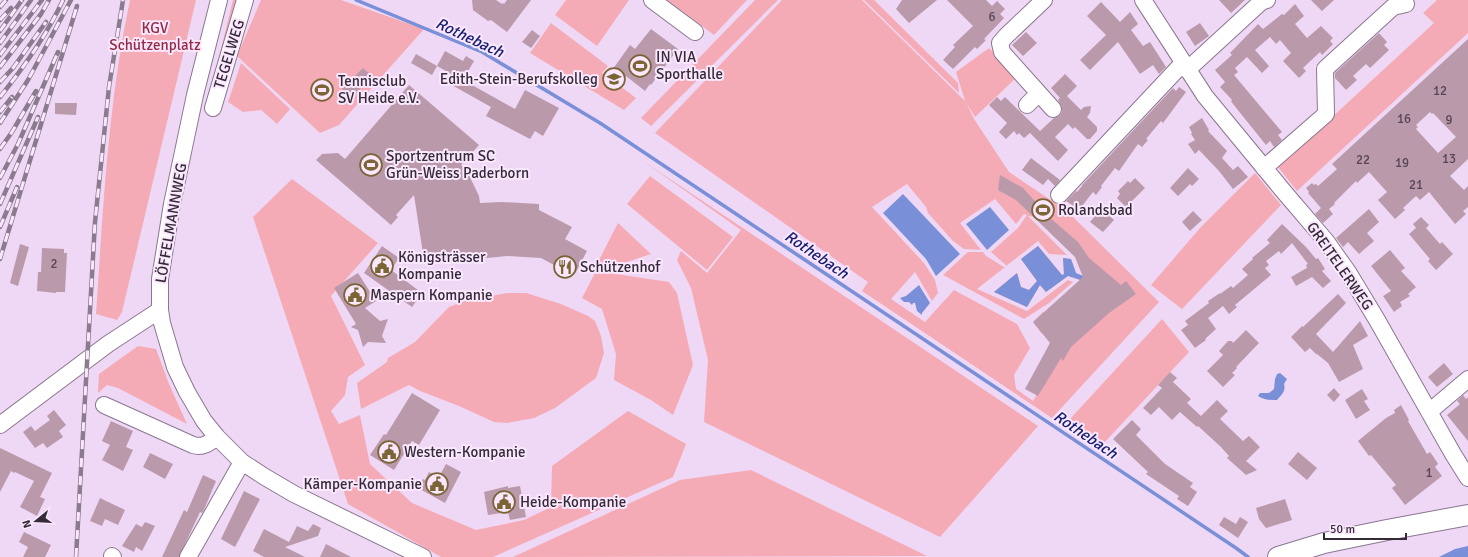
<svg xmlns="http://www.w3.org/2000/svg" width="1468" height="557" font-family="Signika,sans-serif">
	<rect width="100%" height="100%" fill="#efd8f5"/>
	<path fill="#f5abb5" fill-rule="evenodd" d="M 130,0 L 196,0 L 122,312 L 117,320 L 96,314 C 103,209 108,103 130,0 Z
		M 233,0 L 239,0 L 211,90 Z
		M 261,0 L 341,0 L 424,29 L 339,125 L 320,133 L 237,56 Z
		M 566,0 L 629,0 L 597,46 L 555,15 Z
		M 667,0 L 747,0 L 714,35 Z
		M 755,0 L 778,0 L 651,126 L 641,118 Z
		M 782,0 L 862,0 L 965,101 L 956,72 L 989,48 L 1017,77 L 975,117 L 966,102 L 974,119 L 1009,172 L 1067,211 L 1159,302 L 1052,418 L 862,291 L 868,282 L 655,133 ZM 907,184 L 926,207 L 928,213 L 953,241 L 964,249 L 981,250 L 960,223 L 995,199 L 1016,224 L 1024,214 L 1027,215 L 1018,228 L 991,252 L 1007,266 L 1004,267 L 986,256 L 983,252 L 968,252 L 943,275 L 1024,319 L 1049,303 L 1073,282 L 1068,280 L 1027,311 L 977,289 L 1038,241 L 1049,254 L 1067,255 L 1028,216 L 1037,217 L 1094,271 L 1086,278 L 1076,273 L 1071,259 L 1063,258 L 1064,274 L 1062,275 L 1038,246 L 1021,259 L 1037,281 L 1029,290 L 1021,287 L 1017,273 L 994,292 L 1027,307 L 1040,285 L 1046,292 L 1068,276 L 1083,281 L 1046,315 L 1043,312 L 1033,322 L 1042,334 L 1044,332 L 1051,340 L 1045,355 L 1037,394 L 1033,401 L 1016,389 L 1014,375 L 1030,348 L 1017,324 L 954,290 L 925,322 L 891,299 L 915,272 L 932,301 L 938,293 L 935,280 L 924,263 L 872,207 Z
		M 864,0 L 874,0 L 958,83 L 959,93 Z
		M 1437,0 L 1468,0 L 1468,33 L 1297,191 L 1278,167 L 1434,23 L 1423,13 Z
		M 551,23 L 608,66 L 602,73 L 636,98 L 624,110 L 530,53 Z
		M 241,63 L 290,109 L 277,124 L 261,110 L 243,112 L 228,102 Z
		M 640,159 L 1038,426 L 940,537 L 704,422 L 708,360 L 691,288 L 677,260 L 681,251 L 707,273 L 741,230 Z
		M 1255,173 L 1281,205 L 1182,309 L 1151,285 L 1200,228 Z
		M 650,176 L 733,237 L 707,270 L 627,204 Z
		M 292,179 L 378,243 L 331,296 L 365,365 L 348,377 L 345,395 L 331,411 L 339,424 L 360,415 L 370,464 L 412,503 L 476,530 L 524,520 L 551,507 L 552,466 L 628,411 L 686,444 L 673,477 L 493,557 L 441,557 L 348,504 L 253,217 Z
		M 618,223 L 651,254 L 606,269 L 598,262 Z
		M 596,271 L 669,282 L 677,293 L 693,365 L 673,415 L 651,400 L 614,380 L 616,354 L 602,309 L 582,298 Z
		M 507,293 L 526,293 L 561,304 L 588,316 L 595,321 L 601,336 L 604,353 L 596,378 L 555,408 L 534,418 L 507,423 L 494,422 L 459,406 L 420,391 L 409,385 L 361,409 L 357,383 L 387,362 L 388,358 L 415,342 L 449,307 L 464,301 Z
		M 1162,319 L 1189,352 L 1103,444 L 1070,419 Z
		M 138,346 L 156,349 L 169,384 L 187,424 L 118,388 L 107,385 L 98,393 L 99,374 Z
		M 751,470 L 927,556 L 513,557 L 680,480 Z"/>
	<path fill="#7990d8" d="M 903,194 L 960,254 L 936,276 L 926,259 L 883,213 Z
		M 990,207 L 1009,230 L 987,250 L 966,224 Z
		M 1038,246 L 1062,275 L 1064,274 L 1063,258 L 1071,259 L 1076,273 L 1088,278 L 1087,282 L 1068,276 L 1046,292 L 1040,285 L 1027,307 L 994,292 L 1017,273 L 1021,287 L 1029,290 L 1037,281 L 1021,259 Z
		M 919,285 L 930,303 L 922,313 L 922,315 L 917,311 L 915,303 L 913,303 L 912,305 L 909,302 L 904,302 L 900,298 L 906,296 Z
		M 1280,373 L 1287,379 L 1284,384 C 1286,391 1282,394 1277,400 C 1271,400 1263,400 1258,396 L 1260,393 L 1269,393 L 1274,389 L 1275,379 L 1277,374 Z
		M 1468,546 L 1468,557 L 1439,557 L 1455,549 Z"/>
	<g fill="none" stroke-linecap="round" stroke-linejoin="round">
		<path stroke="#7990d8" stroke-width="3.5" d="M 356,0 L 482,52 L 600,123 L 1236,548 L 1248,557"/>
	</g>
	<path fill="#ba99ab" fill-rule="evenodd" d="M 472,0 L 496,0 L 502,4 L 503,3 L 504,4 L 507,0 L 531,0 L 507,32 L 491,20 L 488,21 L 473,10 Z
		M 902,0 L 937,0 L 909,23 L 896,9 Z
		M 947,0 L 986,0 L 992,6 L 997,1 L 1005,9 L 1000,14 L 1004,18 L 984,39 L 986,40 L 977,49 L 975,47 L 953,69 L 943,60 L 955,47 L 953,45 L 973,26 Z
		M 1219,0 L 1245,0 L 1231,13 Z
		M 1311,0 L 1334,0 L 1322,11 Z
		M 1101,2 L 1120,22 L 1130,12 L 1138,24 L 1131,30 L 1143,46 L 1150,42 L 1166,67 L 1159,74 L 1153,65 L 1140,74 L 1118,42 L 1090,70 L 1080,60 L 1106,35 L 1087,16 Z
		M 1295,4 L 1304,16 L 1295,24 L 1307,38 L 1321,26 L 1333,38 L 1330,41 L 1333,44 L 1322,55 L 1320,52 L 1303,68 L 1306,71 L 1299,78 L 1283,61 L 1291,53 L 1280,40 L 1276,44 L 1270,37 L 1255,50 L 1269,66 L 1262,73 L 1247,57 L 1235,68 L 1238,72 L 1234,75 L 1282,132 L 1278,135 L 1282,140 L 1274,147 L 1270,141 L 1266,145 L 1233,104 L 1231,101 L 1232,100 L 1220,87 L 1225,82 L 1215,70 L 1232,55 L 1230,53 L 1258,24 L 1263,29 L 1282,14 L 1284,15 Z
		M 1200,23 L 1209,36 L 1195,46 L 1186,32 Z
		M 651,29 L 678,49 L 651,85 L 650,84 L 645,91 L 626,76 L 622,82 L 610,73 L 630,45 L 635,49 Z
		M 532,30 L 540,36 L 531,48 L 522,42 Z
		M 1026,32 L 1037,43 L 1023,56 L 1012,45 Z
		M 1379,33 L 1387,42 L 1384,45 L 1389,50 L 1370,68 L 1366,64 L 1353,76 L 1357,80 L 1346,90 L 1335,78 L 1335,73 Z
		M 1468,39 L 1468,159 L 1450,176 L 1464,190 L 1468,186 L 1468,207 L 1463,211 L 1466,214 L 1455,224 L 1429,192 L 1420,200 L 1416,196 L 1403,208 L 1405,210 L 1395,219 L 1378,200 L 1387,192 L 1369,172 L 1357,183 L 1356,181 L 1334,203 L 1335,204 L 1329,209 L 1333,214 L 1323,223 L 1315,214 L 1321,208 L 1308,193 L 1309,192 L 1306,188 L 1312,183 L 1314,185 L 1316,184 L 1318,186 L 1337,169 L 1332,164 ZM 1430,112 L 1432,114 L 1433,113 L 1456,137 L 1438,153 L 1416,129 L 1418,127 L 1416,125 Z
		M 445,51 L 463,61 L 466,56 L 474,61 L 463,80 L 515,109 L 525,90 L 559,108 L 543,136 L 535,131 L 530,139 L 486,116 L 491,107 L 450,84 L 455,76 L 437,66 Z
		M 416,54 L 437,66 L 432,75 L 411,63 Z
		M 363,68 L 372,76 L 345,105 L 337,97 L 343,90 L 342,89 Z
		M 1065,74 L 1077,86 L 1067,96 L 1081,110 L 1084,107 L 1091,106 L 1090,113 L 1087,117 L 1097,127 L 1097,131 L 1090,139 L 1087,139 L 1075,127 L 1073,129 L 1068,124 L 1055,137 L 1068,150 L 1058,161 L 1030,133 L 1024,138 L 1019,133 L 1017,135 L 1014,131 L 1006,139 L 999,132 L 1007,123 L 989,105 L 997,97 L 1001,101 L 1005,97 L 1040,131 L 1054,118 L 1059,116 L 1062,112 L 1062,107 L 1058,100 L 1060,98 L 1051,88 Z
		M 409,85 L 479,145 L 461,165 L 467,171 L 479,196 L 480,203 L 501,202 L 539,204 L 539,210 L 572,227 L 565,239 L 587,251 L 576,272 L 573,271 L 571,274 L 541,258 L 507,256 L 437,263 L 437,260 L 424,260 L 414,195 L 396,215 L 398,217 L 391,225 L 316,160 L 322,154 L 338,153 L 345,159 Z
		M 1179,87 L 1186,92 L 1163,123 L 1161,121 L 1146,139 L 1148,140 L 1142,147 L 1138,144 L 1119,171 L 1115,168 L 1101,186 L 1102,187 L 1096,195 L 1093,192 L 1075,215 L 1068,209 L 1072,205 L 1066,201 L 1076,191 L 1077,192 L 1082,186 L 1082,185 L 1173,88 L 1176,91 Z
		M 55,103 L 77,103 L 76,115 L 55,114 Z
		M 1202,118 L 1209,130 L 1208,131 L 1227,151 L 1222,158 L 1233,170 L 1238,166 L 1248,177 L 1233,189 L 1219,171 L 1199,150 L 1195,154 L 1188,144 L 1195,140 L 1191,134 L 1192,133 L 1189,127 Z
		M 1031,158 L 1060,180 L 1055,186 L 1048,179 L 1043,185 L 1022,170 Z
		M 1188,168 L 1199,179 L 1192,186 L 1190,184 L 1178,196 L 1170,188 Z
		M 1000,175 L 1023,188 L 1049,217 L 1078,242 L 1089,258 L 1121,285 L 1126,281 L 1136,294 L 1109,313 L 1071,347 L 1063,361 L 1061,358 L 1038,396 L 1025,389 L 1050,343 L 1033,322 L 1083,277 L 1075,257 L 1016,200 L 998,190 Z
		M 1135,178 L 1145,188 L 1126,207 L 1117,198 L 1120,194 L 1118,191 L 1128,181 L 1130,183 Z
		M 1101,209 L 1114,220 L 1103,232 L 1090,222 Z
		M 1369,209 L 1379,222 L 1367,233 L 1374,241 L 1359,254 L 1348,242 L 1343,247 L 1336,238 Z
		M 1193,211 L 1202,220 L 1190,231 L 1182,222 Z
		M 1421,217 L 1429,225 L 1426,228 L 1440,244 L 1442,242 L 1453,254 L 1436,270 L 1428,261 L 1430,259 L 1409,234 L 1416,228 L 1413,224 Z
		M 1282,224 L 1306,247 L 1316,259 L 1318,258 L 1325,269 L 1322,271 L 1331,281 L 1323,288 L 1312,277 L 1296,286 L 1291,277 L 1307,268 L 1306,265 L 1308,264 L 1292,243 L 1281,254 L 1279,251 L 1266,261 L 1269,265 L 1265,268 L 1271,275 L 1235,305 L 1237,307 L 1229,314 L 1223,306 L 1208,318 L 1216,329 L 1205,339 L 1206,340 L 1195,348 L 1181,330 L 1188,325 L 1185,321 L 1209,303 L 1208,301 L 1220,293 L 1220,294 L 1231,286 L 1233,288 L 1248,275 L 1242,269 L 1253,259 L 1252,258 L 1270,243 L 1267,240 Z
		M 20,244 L 29,247 L 18,286 L 10,283 Z
		M 382,246 L 399,258 L 391,270 L 422,293 L 412,307 L 364,273 Z
		M 42,248 L 64,249 L 64,253 L 67,253 L 65,292 L 56,292 L 56,293 L 37,291 L 38,272 L 41,272 Z
		M 1390,250 L 1405,268 L 1401,271 L 1416,287 L 1408,294 L 1410,296 L 1400,302 L 1402,306 L 1394,312 L 1383,296 L 1391,291 L 1371,266 Z
		M 358,273 L 376,301 L 365,308 L 380,321 L 388,319 L 382,336 L 386,343 L 368,342 L 363,347 L 358,330 L 351,327 L 356,324 L 334,288 Z
		M 1338,294 L 1346,303 L 1316,334 L 1333,352 L 1360,321 L 1368,336 L 1353,345 L 1363,369 L 1339,382 L 1328,363 L 1317,354 L 1316,354 L 1310,348 L 1305,352 L 1291,337 L 1302,326 L 1303,327 Z
		M 1246,330 L 1259,343 L 1236,367 L 1237,368 L 1232,373 L 1235,375 L 1223,387 L 1207,371 L 1223,355 L 1219,351 L 1228,341 L 1232,341 L 1233,343 Z
		M 1444,363 L 1453,374 L 1437,387 L 1428,377 Z
		M 1170,372 L 1177,378 L 1173,382 L 1191,399 L 1187,403 L 1201,416 L 1217,400 L 1228,411 L 1220,419 L 1243,441 L 1249,436 L 1260,447 L 1246,461 L 1257,470 L 1246,475 L 1227,458 L 1229,456 L 1221,447 L 1198,426 L 1197,427 L 1180,412 L 1172,420 L 1159,407 L 1151,415 L 1143,408 L 1162,388 L 1158,385 Z
		M 1334,388 L 1340,395 L 1334,402 L 1327,395 Z
		M 1362,389 L 1368,399 L 1364,401 L 1370,410 L 1356,419 L 1345,400 Z
		M 412,393 L 440,410 L 419,445 L 412,441 L 394,470 L 370,455 L 384,434 L 386,435 Z
		M 1463,395 L 1466,399 L 1468,397 L 1468,441 L 1447,415 L 1460,404 L 1457,401 Z
		M 1401,405 L 1409,420 L 1408,421 L 1427,454 L 1430,452 L 1435,459 L 1438,464 L 1435,467 L 1442,476 L 1405,505 L 1392,488 L 1396,485 L 1371,455 L 1369,456 L 1358,441 L 1386,418 L 1395,413 L 1394,410 Z
		M 54,410 L 66,425 L 59,431 L 63,437 L 47,448 L 43,443 L 35,448 L 23,432 L 31,426 L 35,431 L 50,420 L 47,416 Z
		M 1132,420 L 1141,429 L 1136,435 L 1165,464 L 1193,483 L 1190,487 L 1197,492 L 1188,506 L 1177,499 L 1179,496 L 1146,474 L 1148,472 L 1113,439 Z
		M 111,421 L 133,431 L 126,447 L 133,450 L 123,471 L 102,460 L 110,445 L 102,441 Z
		M 0,448 L 52,473 L 40,497 L 45,499 L 37,516 L 20,507 L 34,481 L 15,472 L 14,473 L 11,471 L 0,492 Z
		M 1298,452 L 1317,468 L 1307,480 L 1288,464 Z
		M 150,453 L 173,464 L 165,479 L 143,467 Z
		M 446,464 L 461,472 L 445,503 L 418,488 L 423,479 L 425,480 L 429,472 L 439,477 Z
		M 203,475 L 216,481 L 203,512 L 202,513 L 200,512 L 179,557 L 162,557 L 184,510 L 187,512 Z
		M 508,486 L 508,488 L 520,486 L 526,517 L 510,520 L 508,512 L 488,515 L 484,492 Z
		M 244,491 L 260,499 L 235,547 L 221,539 Z
		M 100,498 L 125,510 L 118,525 L 105,519 L 102,526 L 90,521 Z
		M 1285,499 L 1292,520 L 1266,528 L 1259,519 L 1256,508 Z
		M 1224,517 L 1236,524 L 1240,517 L 1248,522 L 1238,538 L 1219,525 Z
		M 145,522 L 155,526 L 142,551 L 136,547 L 134,552 L 122,546 L 136,524 L 142,527 Z
		M 313,524 L 321,528 L 318,536 L 285,547 L 305,557 L 264,557 L 253,551 L 264,529 L 289,542 L 297,526 L 308,531 Z
		M 24,532 L 51,545 L 45,557 L 23,557 L 28,547 L 19,542 Z
		M 326,544 L 351,557 L 320,557 Z"/>
	<g fill="none" stroke-linecap="round" stroke-linejoin="round">
		<g stroke="#8b7690" stroke-width="18">
			<path id="minor" d="M 219,0 L 195,95 L 172,204 L 160,279 L 160,310 L 162,323 L 175,367 L 187,392 L 204,421 L 217,437 L 242,462 L 265,477 L 294,494 L 423,557
				M 652,0 L 695,32
				M 1044,0 L 1006,36 L 1000,43 L 1002,52 L 1053,109
				M 1143,0 L 1205,96 L 1285,193 L 1326,241 L 1348,272 L 1377,320 L 1453,454 L 1468,478
				M 1187,70 L 1261,2 L 1267,0
				M 1027,105 L 1038,94
				M 213,108 L 245,0
				M 1264,168 L 1326,114 L 1325,69 L 1393,7 L 1406,4
				M 1059,195 L 1183,63
				M 104,405 L 193,445 C 203,448 209,443 217,437
				M 1429,412 L 1468,379
				M 0,425 L 108,344 L 160,310
				M 112,556 L 113,557
				M 188,557 L 242,462"/>
		</g>
		<g stroke="#8b7690" stroke-width="22">
			<path id="major" d="M 1278,557 L 1324,543 L 1387,530 L 1468,515"/>
		</g>
		<use href="#minor" stroke="#fff" stroke-width="16"/>
		<use href="#major" stroke="#fff" stroke-width="20"/>
		<g stroke="#8a7b8e" stroke-width="4.5">
			<path id="rail" d="M 0,7 L 6,0
				M 0,20 L 11,8
				M 0,31 L 22,0
				M 0,43 L 31,0
				M 0,55 L 42,0
				M 0,67 L 41,14 L 49,0
				M 0,82 L 13,68 L 46,22
				M 0,97 C 24,67 47,35 63,0
				M 0,112 L 12,97
				M 0,123 L 28,80 L 71,0
				M 0,149 L 12,132 L 36,91
				M 0,178 L 18,144 L 58,52
				M 0,204 L 38,117
				M 0,227 L 17,187
				M 0,259 L 77,6
				M 76,557 L 95,222 L 109,87 L 123,0"/>
		</g>
		<use href="#rail" stroke="#fae7fe" stroke-width="3" stroke-dasharray="9" stroke-linecap="butt"/>
	</g>
	<defs>
		<g id="stadium-ring" transform="scale(1.15)"><circle r="9.5" fill="#fae7fe" stroke="#7b6535" stroke-width="1.5"/><path d="M0-5a6.5 5 0 1 0 0 10a6.5 5 0 1 0 0-10ZM-3.5-1.8h7v3.6h-7Z" fill="#7b6535"/></g>
		<g id="school-ring" transform="scale(1.15)"><circle r="9.5" fill="#fae7fe" stroke="#7b6535" stroke-width="1.5"/><path d="M0-5L7-2L0 1L-7-2ZM-4 1L0 2.5L4 1V4Q0 6-4 4Z" fill="#7b6535"/></g>
		<g id="civic-ring" transform="scale(1.15)"><circle r="9.5" fill="#fae7fe" stroke="#7b6535" stroke-width="1.5"/><path d="M-.6-6.5H3V-4.5H.6V-3L4-1V1h2V6H-6V1h2V-1L-.6-3ZM-1.2 2.5V6h2.4V2.5Z" fill="#7b6535"/></g>
		<g id="restaurant-ring" transform="scale(1.15)"><circle r="9.5" fill="#fae7fe" stroke="#7b6535" stroke-width="1.5"/><path d="M-5-6h1v4h1v-4h1v4h1v-4h1v5L-1.5 .5V6h-2V.5L-5-1ZM5-6V6H3V1.5H1.5Q1.5-4 5-6Z" fill="#7b6535"/></g>
	</defs>
	<g fill-rule="evenodd">
		<use href="#stadium-ring" x="640" y="66"/>
		<use href="#school-ring" x="614" y="79"/>
		<use href="#stadium-ring" x="322" y="90"/>
		<use href="#stadium-ring" x="371" y="165"/>
		<use href="#stadium-ring" x="1043" y="210"/>
		<use href="#civic-ring" x="382" y="266"/>
		<use href="#restaurant-ring" x="565" y="267"/>
		<use href="#civic-ring" x="355" y="295"/>
		<use href="#civic-ring" x="389" y="452"/>
		<use href="#civic-ring" x="437" y="484"/>
		<use href="#civic-ring" x="504" y="502"/>
	</g>
	<g text-anchor="middle" stroke-width="4" stroke-linejoin="round" paint-order="stroke">
		<g font-size="13" fill="#564653">
			<text x="992" y="21">6</text>
			<text x="1440" y="95">12</text>
			<text x="1404" y="123">16</text>
			<text x="1449" y="124">9</text>
			<text x="1449" y="163">13</text>
			<text x="1363" y="164">22</text>
			<text x="1402" y="167">19</text>
			<text x="1416" y="189">21</text>
			<text x="54" y="268">2</text>
			<text x="1429" y="477">1</text>
		</g>
		<g font-size="15" fill="#942b45" stroke="#fae7fe">
			<text x="155" y="33">KGV<tspan x="155" dy="17">Schützenplatz</tspan></text>
		</g>
		<g font-size="15" fill="#342b36" stroke="#fae7fe">
			<text transform="translate(229 54) rotate(-73)" y="5">TEGELWEG</text>
			<text transform="translate(171 223) rotate(-80)" y="5">LÖFFELMANNWEG</text>
			<text transform="translate(1340 266) rotate(55)" y="5">GREITELERWEG</text>
		</g>
		<g font-size="15" fill="#342b36" stroke="#fae7fe" text-anchor="start">
			<text x="656" y="62">IN VIA<tspan x="656" dy="17">Sporthalle</tspan></text>
			<text x="598" y="84" text-anchor="end">Edith-Stein-Berufskolleg</text>
			<text x="338" y="86">Tennisclub<tspan x="338" dy="17">SV Heide e.V.</tspan></text>
			<text x="386" y="161">Sportzentrum SC<tspan x="386" dy="17">Grün-Weiss Paderborn</tspan></text>
			<text x="1058" y="215">Rolandsbad</text>
			<text x="398" y="262">Königsträsser<tspan x="398" dy="17">Kompanie</tspan></text>
			<text x="580" y="272">Schützenhof</text>
			<text x="370" y="300">Maspern Kompanie</text>
			<text x="404" y="457">Western-Kompanie</text>
			<text x="422" y="489" text-anchor="end">Kämper-Kompanie</text>
			<text x="520" y="507">Heide-Kompanie</text>
		</g>
		<g font-size="16" font-style="italic" fill="#141e71" stroke="#fae7fe">
			<text transform="translate(470 37) rotate(25)" y="6">Rothebach</text>
			<text transform="translate(817 254) rotate(34)" y="6">Rothebach</text>
			<text transform="translate(1086 434) rotate(34)" y="6">Rothebach</text>
		</g>
	</g>
	<g transform="translate(36 521) rotate(252)" stroke="#fae7fe" stroke-width="3" paint-order="stroke">
	<path d="M0-3L7 15L0 10L-7 15Z" fill="#342b36"/>
	<text y="-6" font-size="11" font-weight="bold" text-anchor="middle" fill="#342b36">N</text>
	</g>
	<path d="M1324 533v6h82v-6" fill="none" stroke="#342b36" stroke-width="2"/>
	<text x="1330" y="533" font-size="12" fill="#342b36" stroke="#fae7fe" stroke-width="3" paint-order="stroke">50 m</text>
</svg>
